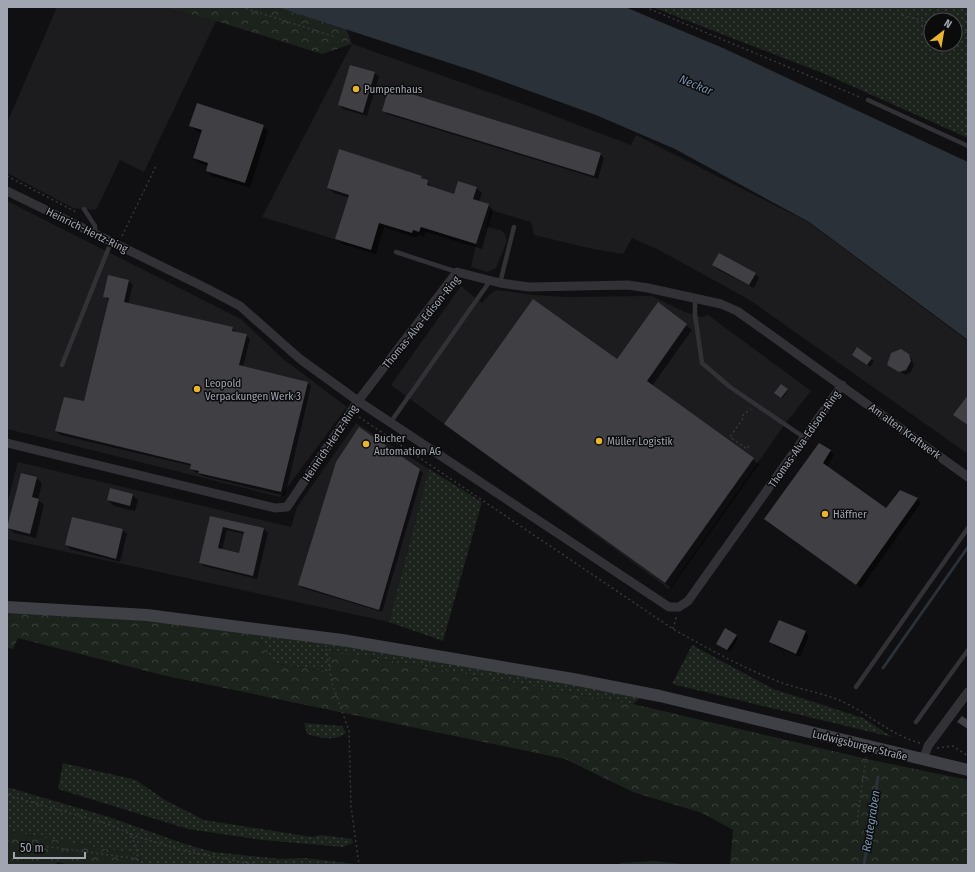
<svg xmlns="http://www.w3.org/2000/svg" width="975" height="872" font-family="'Fira Sans Condensed',sans-serif">
	<defs>
		<pattern id="green-dots" width="8" height="8" patternUnits="userSpaceOnUse"><rect width="8" height="8" fill="#1c231d"/><path d="M2 2h.1M6 6h.1" fill="none" stroke="#3a403b" stroke-width="1.8" stroke-linecap="round"/></pattern>
		<pattern id="forest-crowns" width="20" height="18" patternUnits="userSpaceOnUse"><rect width="20" height="18" fill="#1c231d"/><path d="M2 6a3 3 0 1 1 6 0M12 15a3 3 0 1 1 6 0" fill="none" stroke="#3a403b"/></pattern>
	</defs>
	<rect width="100%" height="100%" fill="#100f11"/>
	<path fill="#1c1c1e" d="M 57,7 L 163,7 L 216,21 L 144,172 L 120,160 L 96,210 L 73,208 L 7,173 L 7,123 Z
		M 352,44 L 523,104 L 631,145 L 636,135 L 808,222 L 968,341 L 968,454 L 748,299 L 657,249 L 632,238 L 623,254 L 593,249 L 534,235 L 531,222 L 490,210 L 486,227 L 501,230 L 505,234 L 507,241 L 496,268 L 487,272 L 471,267 L 476,244 L 421,227 L 419,232 L 413,230 L 412,233 L 379,223 L 371,250 L 262,217 Z
		M 7,201 L 241,319 L 282,358 L 347,407 L 280,497 L 7,429 Z
		M 461,286 L 482,303 L 490,294 L 496,290 L 534,295 L 566,297 L 652,296 L 685,312 L 702,317 L 708,315 L 811,391 L 785,424 L 669,589 L 391,385 Z
		M 356,423 L 429,469 L 389,622 L 7,539 L 7,504 L 18,462 L 291,527 L 297,507 Z"/>
	<path fill="url(#green-dots)" fill-rule="evenodd" d="M 652,7 L 968,7 L 968,138 L 825,74 ZM 931,20 L 955,20 L 955,44 L 931,44 Z
		M 429,469 L 482,502 L 443,641 L 389,622 Z
		M 258,632 L 572,682 L 640,698 L 633,704 L 330,650 L 332,672 L 272,663 Z
		M 692,645 L 773,689 L 863,718 L 892,737 L 672,684 Z
		M 304,723 L 342,726 L 346,732 C 337,743 319,737 307,734 Z
		M 63,763 L 136,780 L 165,800 L 204,820 L 312,837 L 321,835 L 352,839 L 353,843 L 343,847 L 263,840 L 188,829 L 58,789 Z
		M 7,787 L 109,817 L 182,843 L 213,852 L 281,859 L 306,858 L 362,865 L 140,865 L 139,855 L 13,832 L 7,824 Z"/>
	<path fill="url(#forest-crowns)" d="M 163,7 L 277,7 L 346,28 L 352,44 L 322,54 L 216,21 Z
		M 7,611 L 147,619 L 258,632 L 272,663 L 331,672 L 330,650 L 633,704 L 867,759 L 968,780 L 968,865 L 730,865 L 733,830 L 702,813 L 633,792 L 565,759 L 162,675 L 18,638 L 13,649 L 7,648 Z
		M 7,824 L 13,832 L 139,855 L 140,865 L 70,865 L 57,862 L 56,865 L 7,865 Z
		M 654,861 L 691,865 L 619,865 L 620,863 Z"/>
	<path fill="#2a3138" d="M 277,7 L 625,7 L 723,48 L 968,162 L 968,340 L 809,222 L 675,149 L 596,115 L 474,71 Z"/>
	<path fill="#0007" fill-rule="evenodd" d="M 351,66 L 375,73 L 379,77 L 367,116 L 343,109 L 339,105 Z
		M 383,110 L 600,154 L 604,158 L 598,179 L 387,114 Z
		M 191,125 L 263,126 L 268,131 L 250,188 L 212,176 L 207,170 L 208,166 L 199,163 L 194,158 L 202,133 L 196,131 Z
		M 421,177 L 433,188 L 455,195 L 476,188 L 482,193 L 479,202 L 488,205 L 493,210 L 482,249 L 426,232 L 424,237 L 418,235 L 417,238 L 384,227 L 376,254 L 342,244 L 336,239 L 349,198 L 334,193 L 328,188 Z
		M 714,265 L 755,274 L 759,278 L 754,288 L 717,269 Z
		M 108,276 L 129,281 L 133,285 L 128,304 L 232,328 L 237,333 L 246,335 L 250,339 L 243,367 L 307,382 L 311,386 L 285,496 L 203,476 L 195,472 L 191,468 L 192,466 L 60,435 L 56,431 L 85,403 L 109,301 L 104,296 Z
		M 658,304 L 692,330 L 652,386 L 759,464 L 671,588 L 445,424 L 617,361 Z
		M 908,355 L 912,359 L 914,366 L 910,373 L 904,375 L 904,374 L 888,365 Z
		M 856,357 L 871,359 L 874,361 L 870,367 Z
		M 781,385 L 788,390 L 783,398 L 776,393 Z
		M 830,451 L 834,455 L 827,467 L 887,510 L 900,492 L 917,499 L 921,503 L 861,588 L 769,523 Z
		M 420,470 L 423,473 L 382,612 L 303,588 L 299,585 Z
		M 36,478 L 42,483 L 38,500 L 44,505 L 36,538 L 14,533 L 8,528 Z
		M 111,489 L 133,495 L 138,500 L 135,511 L 114,506 L 108,500 Z
		M 210,517 L 264,529 L 268,533 L 257,579 L 204,566 L 200,563 ZM 227,530 L 244,534 L 240,554 L 222,550 Z
		M 73,518 L 123,530 L 127,534 L 120,562 L 70,549 L 66,545 Z
		M 805,632 L 809,636 L 800,657 L 774,646 L 771,642 Z
		M 736,636 L 738,638 L 730,652 L 720,646 Z"/>
	<g fill="none" stroke-linecap="round" stroke-linejoin="round">
		<path stroke="#2a3138" stroke-width="3" d="M 883,668 L 968,547
			M 864,865 L 878,777"/>
	</g>
	<path fill="#3f3f44" fill-rule="evenodd" d="M 350,65 L 375,72 L 363,113 L 338,105 Z
		M 389,87 L 601,153 L 594,176 L 382,111 Z
		M 197,103 L 264,125 L 245,183 L 206,171 L 208,163 L 193,158 L 202,130 L 189,126 Z
		M 339,149 L 422,176 L 421,178 L 428,180 L 427,185 L 454,194 L 458,181 L 477,187 L 473,199 L 489,204 L 476,244 L 421,227 L 419,232 L 413,230 L 412,233 L 379,223 L 371,250 L 335,239 L 349,195 L 327,188 Z
		M 719,253 L 756,273 L 749,285 L 712,265 Z
		M 108,275 L 129,280 L 124,302 L 233,327 L 232,331 L 247,334 L 239,365 L 308,382 L 281,492 L 198,473 L 199,471 L 190,469 L 191,464 L 55,431 L 64,397 L 84,401 L 109,298 L 103,297 Z
		M 533,299 L 617,359 L 658,302 L 687,324 L 647,381 L 754,458 L 665,583 L 444,424 Z
		M 857,347 L 872,358 L 867,365 L 852,355 Z
		M 901,349 L 909,354 L 911,361 L 906,370 L 899,372 L 887,365 L 891,353 Z
		M 781,384 L 788,389 L 781,398 L 774,393 Z
		M 968,395 L 968,425 L 953,415 Z
		M 359,427 L 420,469 L 379,610 L 298,585 L 336,462 Z
		M 819,443 L 831,450 L 823,463 L 886,508 L 900,490 L 918,498 L 856,585 L 764,519 Z
		M 21,473 L 37,477 L 32,497 L 39,499 L 30,534 L 7,528 Z
		M 110,488 L 133,494 L 130,506 L 107,500 Z
		M 210,516 L 264,528 L 253,576 L 199,563 ZM 223,527 L 244,532 L 239,553 L 218,548 Z
		M 72,517 L 123,529 L 116,559 L 65,545 Z
		M 779,620 L 806,631 L 796,654 L 769,642 Z
		M 725,628 L 737,635 L 727,650 L 716,644 Z
		M 962,716 L 968,720 L 968,729 L 957,722 Z"/>
	<g fill="none" stroke-linecap="round" stroke-linejoin="round">
		<path stroke="#37383c" stroke-width="1.5" stroke-dasharray="2 3" stroke-linecap="butt" d="M 241,7 L 336,37
			M 645,7 L 862,98
			M 902,15 L 931,23
			M 955,29 L 968,33
			M 7,176 L 78,213
			M 122,236 L 157,164
			M 359,417 L 673,629 C 707,648 741,667 777,681 C 797,689 819,692 839,700 C 867,712 890,735 920,743
			M 749,446 L 747,449 L 730,437 L 744,417 L 743,415 L 751,409
			M 673,629 L 677,615
			M 326,649 L 332,683 L 349,731 L 351,806 L 359,865
			M 937,748 L 953,746 L 968,756
			M 7,795 L 108,824 L 138,837 L 185,851 L 257,865
			M 857,822 L 866,757
			M 7,841 L 138,859 L 136,846 L 129,833
			M 138,859 L 138,865"/>
		<path stroke="#313136" stroke-width="4.5" d="M 868,100 L 968,146
			M 84,209 L 95,226 L 95,234
			M 396,252 L 457,272
			M 500,283 L 514,227
			M 695,298 L 695,315 L 702,363 L 730,387 L 805,438
			M 62,365 L 111,242
			M 390,423 L 490,281
			M 856,687 L 968,528
			M 916,722 L 968,650"/>
		<path stroke="#313136" stroke-width="9" d="M 7,191 L 206,288 L 240,306 L 300,359 L 358,401 L 669,607 L 679,607 L 688,601 L 842,385
			M 7,443 L 275,508 L 287,507 L 358,401 L 457,272 L 500,283 L 529,287 L 628,285 L 648,288 L 721,304 L 737,311 L 761,328 L 968,477
			M 923,760 L 928,746 L 968,692"/>
		<path stroke="#3f4045" stroke-width="12" d="M 7,607 L 147,615 L 342,640 L 573,679 L 660,696 L 968,770"/>
	</g>
	<g fill="#e9b52f" stroke="#0b0b0c" stroke-width="1.5">
		<circle cx="356" cy="89" r="4"/>
		<circle cx="197" cy="389" r="4"/>
		<circle cx="599" cy="441" r="4"/>
		<circle cx="366" cy="444" r="4"/>
		<circle cx="825" cy="514" r="4"/>
	</g>
	<g text-anchor="middle" stroke-width="3" stroke-linejoin="round" paint-order="stroke">
		<g font-size="11" fill="#a1a5b1" stroke="#0b0b0c" text-anchor="start">
			<text x="364" y="93">Pumpenhaus</text>
			<text x="205" y="387">Leopold<tspan x="205" dy="13">Verpackungen Werk 3</tspan></text>
			<text x="374" y="442">Bucher<tspan x="374" dy="13">Automation AG</tspan></text>
			<text x="607" y="445">Müller Logistik</text>
			<text x="833" y="518">Häffner</text>
		</g>
		<g font-size="11" fill="#a1a5b1" stroke="#0b0b0c">
			<text transform="translate(87 230) rotate(26)" y="4">Heinrich-Hertz-Ring</text>
			<text transform="translate(421 322) rotate(-51)" y="4">Thomas-Alva-Edison-Ring</text>
			<text transform="translate(905 431) rotate(36)" y="4">Am alten Kraftwerk</text>
			<text transform="translate(804 439) rotate(-55)" y="4">Thomas-Alva-Edison-Ring</text>
			<text transform="translate(330 443) rotate(-56)" y="4">Heinrich-Hertz-Ring</text>
			<text transform="translate(860 745) rotate(14)" y="4">Ludwigsburger Straße</text>
		</g>
		<g font-size="12" font-style="italic" fill="#7891ac" stroke="#0b0b0c">
			<text transform="translate(696 85) rotate(23)" y="4">Neckar</text>
			<text transform="translate(871 821) rotate(-81)" y="4">Reutegraben</text>
		</g>
	</g>
	<rect width="975" height="872" fill="none" stroke="#a1a5b1" stroke-width="16"/>
	<g transform="translate(943 32) rotate(31)"><circle r="19" fill="#0b0b0c" stroke="#47494e"/>
	<path d="M0-3L7 15L0 10L-7 15Z" fill="#e9b52f"/>
	<text y="-6" font-size="11" font-weight="bold" text-anchor="middle" fill="#a1a5b1">N</text>
	</g>
	<path d="M14 852v6h71v-6" fill="none" stroke="#a1a5b1" stroke-width="2"/>
	<text x="20" y="852" font-size="12" fill="#a1a5b1" stroke="#0b0b0c" stroke-width="3" paint-order="stroke">50 m</text>
</svg>
